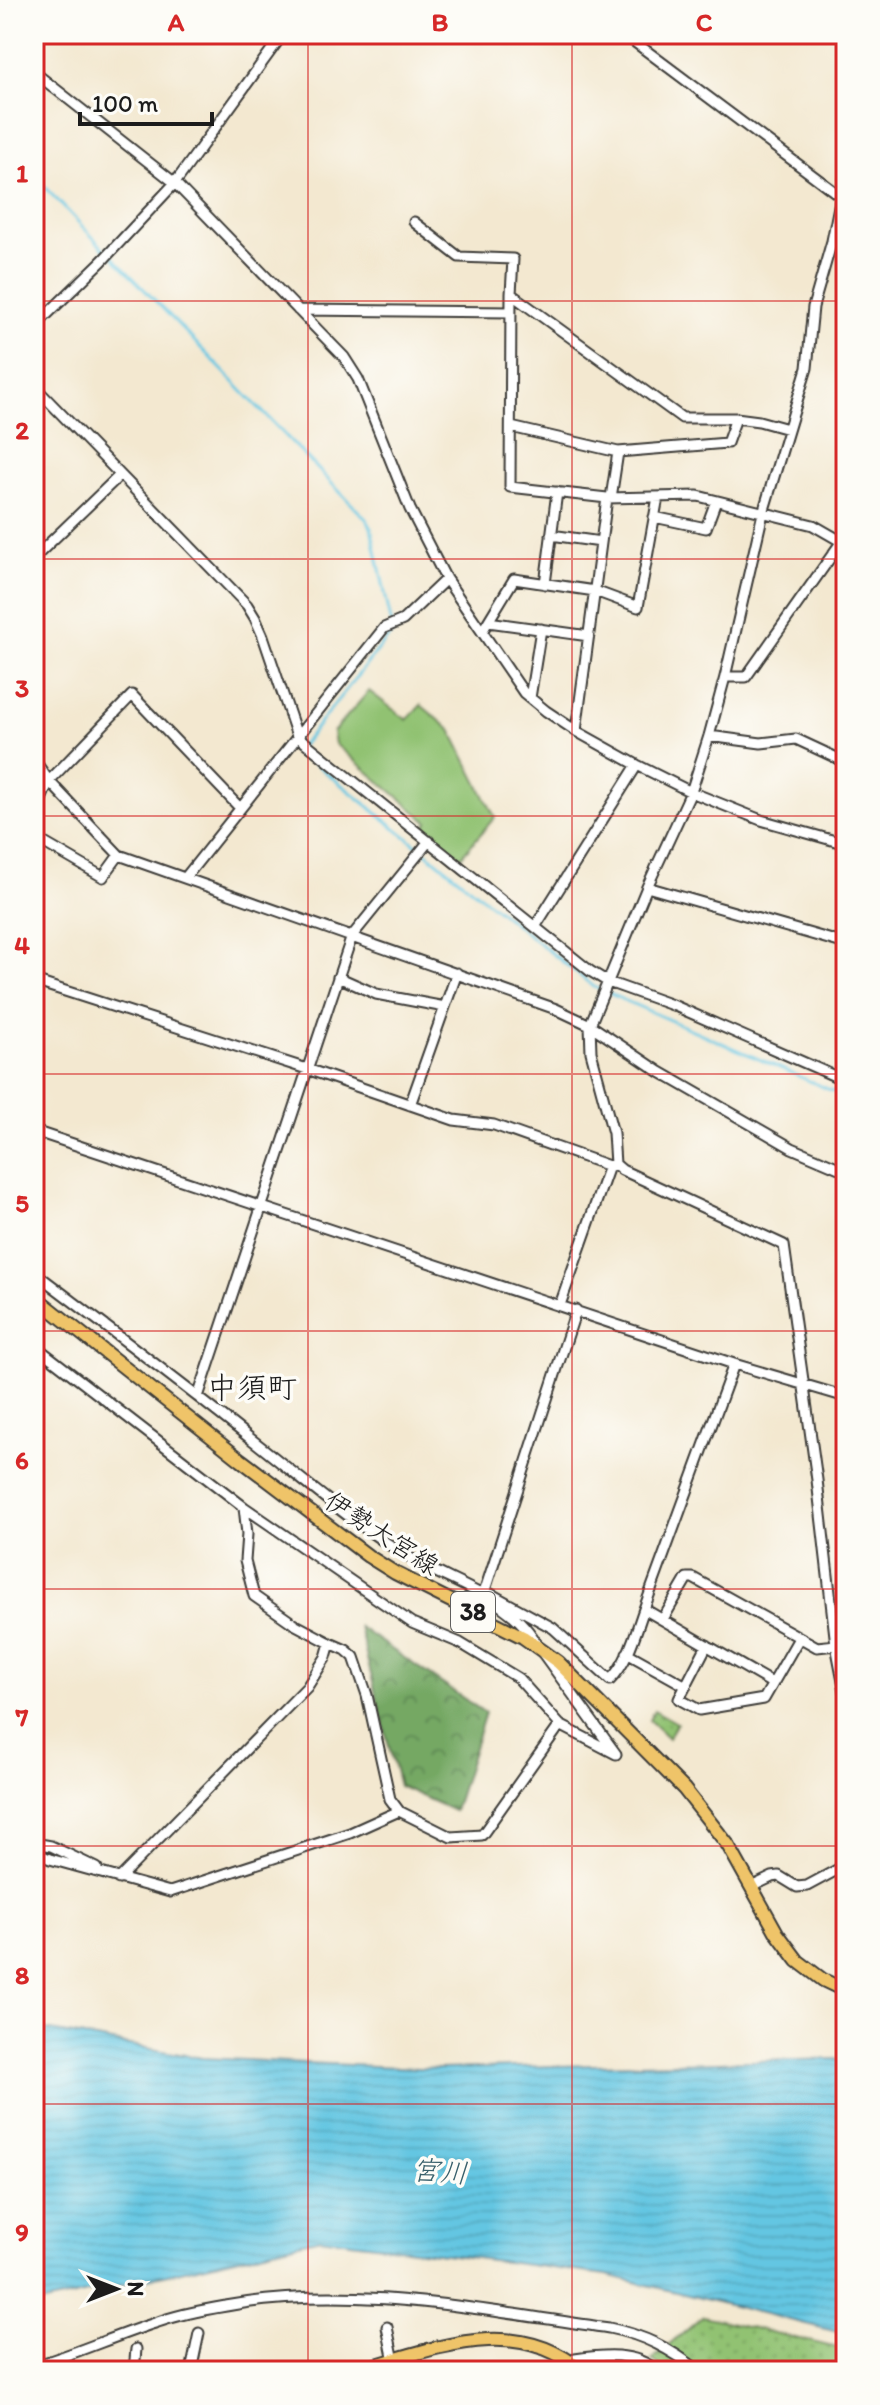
<svg xmlns="http://www.w3.org/2000/svg" width="880" height="2405" font-family="Itim,'Klee One',sans-serif">
	<defs>
		<pattern id="forest-crowns" width="20" height="18" patternUnits="userSpaceOnUse" patternTransform="scale(2)"><rect width="20" height="18" fill="#74a864"/><path d="M2 6a3 3 0 1 1 6 0M12 15a3 3 0 1 1 6 0" fill="none" stroke="#5e8852"/></pattern>
		<pattern id="park-dots" width="8" height="8" patternUnits="userSpaceOnUse" patternTransform="scale(2)"><rect width="8" height="8" fill="#91c272"/><path d="M2 2h.1M6 6h.1" fill="none" stroke="#7ca662" stroke-width="1.8" stroke-linecap="round"/></pattern>
		<pattern id="water-rules" width="6" height="5" patternUnits="userSpaceOnUse" patternTransform="scale(2)"><rect width="6" height="5" fill="#64c6e2"/><path d="M0 2.5h6" fill="none" stroke="#56aac1"/></pattern>
	</defs>
	<rect width="100%" height="100%" fill="#fdfcf7"/>
	<filter id="ink" filterUnits="userSpaceOnUse"><feTurbulence type="fractalNoise" baseFrequency=".0125" numOctaves="2"/><feDisplacementMap in="SourceGraphic" scale="16" xChannelSelector="R" yChannelSelector="G"/><feConvolveMatrix kernelMatrix="1 2 1 2 8 2 1 2 1" color-interpolation-filters="sRGB"/></filter>
	<filter id="wash" filterUnits="userSpaceOnUse"><feTurbulence type="fractalNoise" baseFrequency=".006" numOctaves="4" result="noise"/><feDisplacementMap in="SourceGraphic" scale="32" xChannelSelector="R" yChannelSelector="G"/><feGaussianBlur stdDeviation="1.8" result="paint"/><feColorMatrix in="noise" values="0 0 0 0 0 0 0 0 0 0 0 0 0 0 0 0 0 1.4 0 .05"/><feComposite in="paint" operator="in"/></filter>
	<g filter="url(#wash)">
		<rect width="100%" height="100%" fill="#f3e8d0"/>
		<path fill="url(#forest-crowns)" stroke="#486240" stroke-width="2" d="M 359,1627 L 485,1713 L 454,1811 L 399,1786 Z"/>
		<path fill="url(#park-dots)" stroke="#566f47" stroke-width="2" d="M 654,1710 L 677,1723 L 668,1738 L 649,1720 Z
			M 703,2316 L 846,2350 L 846,2371 L 668,2371 L 652,2360 Z"/>
		<path fill="#91c272" stroke="#566f47" stroke-width="2" d="M 369,691 L 407,720 L 421,705 L 451,730 L 495,817 L 460,858 L 424,828 L 428,822 L 335,744 L 333,732 Z"/>
		<path fill="url(#water-rules)" stroke="#40717f" stroke-width="2" d="M 34,2028 L 202,2058 L 439,2069 L 836,2059 L 846,2061 L 846,2334 L 607,2275 L 320,2238 L 45,2303 L 34,2303 Z"/>
		<g fill="none" stroke-linecap="round" stroke-linejoin="round">
			<path stroke="#64c6e2" stroke-width="3" d="M 34,176 L 106,251
				M 112,256 L 367,520 L 371,527 L 393,631 L 298,750 L 594,987 L 846,1097"/>
		</g>
	</g>
	<g filter="url(#ink)">
		<g fill="none" stroke-linecap="round" stroke-linejoin="round">
			<g stroke="#3c3b37" stroke-width="13">
				<path id="minor" d="M 624,34 L 843,198
					M 34,72 L 175,183 L 344,357 L 358,379 L 410,509 L 446,579 L 524,693 L 546,711 L 576,731 L 637,765 L 691,792 L 761,820 L 846,844
					M 414,222 L 459,257 L 513,259 L 511,294 L 682,418 L 736,418 L 759,421 L 788,429
					M 511,294 L 510,487 L 607,498
					M 298,310 L 511,312
					M 34,327 L 102,261 L 175,183 L 283,34
					M 34,386 L 247,605 L 255,618 L 263,636 L 297,736 L 590,971 L 608,982 L 675,1006 L 846,1081
					M 511,427 L 618,452
					M 611,498 L 618,452 L 727,443 L 736,418
					M 654,517 L 706,528 L 716,501
					M 551,535 L 601,542
					M 34,558 L 120,475
					M 545,584 L 557,492
					M 488,622 L 589,636
					M 483,630 L 514,579 L 595,591 L 638,607 L 658,497
					M 725,677 L 746,677 L 842,541
					M 530,698 L 541,629
					M 576,731 L 607,498 L 698,496 L 813,525 L 846,544
					M 709,736 L 761,743 L 796,739 L 841,760 L 846,749
					M 34,748 L 37,764 L 49,781 L 119,855
					M 34,816 L 49,781 L 132,695 L 240,808
					M 34,837 L 103,877 L 119,855 L 556,1009 L 590,1025 L 660,1072 L 792,1148 L 846,1171
					M 185,878 L 384,628 L 403,620 L 446,579
					M 647,887 L 846,944
					M 535,927 L 637,765
					M 338,977 L 376,994 L 445,1007
					M 34,981 L 307,1069 L 454,1120 L 494,1125 L 609,1166 L 615,1164 L 622,1170 L 784,1245 L 817,1480 L 836,1645 L 846,1696
					M 410,1105 L 457,973
					M 34,1131 L 734,1364 L 846,1397
					M 615,1164 L 613,1133 L 591,1052 L 590,1025 L 647,887 L 691,792 L 709,736 L 725,677 L 763,513 L 807,368 L 813,307 L 832,241 L 846,171
					M 34,1272 C 107,1327 180,1382 251,1439 C 305,1481 358,1528 417,1562 C 459,1586 516,1601 539,1648 L 616,1754 L 560,1725 L 518,1678 L 460,1643 L 412,1623 L 244,1507 L 34,1345
					M 560,1305 L 609,1166
					M 198,1397 L 352,936 L 429,841
					M 482,1593 L 485,1590 L 576,1310
					M 491,1594 L 553,1628 L 610,1680 C 628,1663 636,1631 644,1609 L 734,1364
					M 644,1609 L 772,1683
					M 663,1619 L 687,1578 L 693,1578 L 817,1647 L 836,1645
					M 330,1643 L 346,1650 L 354,1657 L 367,1695 L 390,1799 L 399,1811
					M 707,1645 L 679,1699 L 699,1710 L 764,1699 L 799,1638
					M 627,1653 L 686,1686
					M 34,1843 L 51,1846 L 97,1868
					M 34,1852 L 50,1859 L 170,1892 L 350,1833 L 399,1811 L 451,1837 L 482,1835 L 560,1725
					M 117,1878 L 119,1879 L 307,1687 L 326,1657 L 330,1643 L 294,1624 L 254,1596 L 245,1561 L 247,1534 L 244,1507
					M 751,1887 L 772,1877 L 779,1876 L 797,1887 L 807,1886 L 846,1865
					M 387,2327 L 394,2361
					M 575,2359 C 603,2355 634,2351 657,2371
					M 34,2366 C 75,2354 114,2336 155,2323 C 177,2315 202,2310 226,2306 C 352,2282 484,2311 609,2328 C 644,2335 671,2349 699,2371
					M 134,2371 L 136,2349
					M 191,2371 L 199,2333"/>
			</g>
			<g stroke="#3c3b37" stroke-width="16">
				<path id="major" d="M 34,1296 L 241,1460 L 368,1556 L 395,1573 L 523,1637 L 558,1662 L 684,1789 L 728,1845 L 777,1933 L 798,1961 L 823,1980 L 846,1991
					M 355,2371 C 430,2351 513,2312 582,2371"/>
			</g>
			<use href="#minor" stroke="#fff" stroke-width="9"/>
			<use href="#major" stroke="#efc469" stroke-width="12"/>
		</g>
	</g>
	<path fill="none" stroke="#d62828" stroke-width="2" stroke-opacity="0.55" d="M 308,34 L 308,2371M 572,34 L 572,2371M 34,301 L 846,301M 34,559 L 846,559M 34,816 L 846,816M 34,1074 L 846,1074M 34,1331 L 846,1331M 34,1589 L 846,1589M 34,1846 L 846,1846M 34,2104 L 846,2104"/>
	<g text-anchor="middle" stroke-width="7" stroke-linejoin="round" paint-order="stroke">
		<rect fill="#fdfcf7" stroke="#605f5e" stroke-width="2" x="451" y="1592" width="44" height="40" rx="6"/>
		<g font-size="24" font-weight="bold" fill="#1c1c1c">
			<text x="473" y="1620">38</text>
		</g>
		<g font-size="26" fill="#1c1c1c" stroke="#fdfcf7">
			<text transform="translate(382 1533) rotate(33)" y="9">伊勢大宮線</text>
		</g>
		<g font-size="28" font-style="italic" fill="#39606b" stroke="#fdfcf7">
			<text transform="translate(440 2171) rotate(4)" y="10">宮川</text>
		</g>
		<g font-size="30" fill="#1c1c1c" stroke="#fdfcf7">
			<text x="252" y="1398">中須町</text>
		</g>
	</g>
	<rect width="880" height="2405" fill="none" stroke="#fdfcf7" stroke-width="88"/>
	<g transform="translate(116 2289) rotate(90)" stroke="#fdfcf7" stroke-width="6" paint-order="stroke">
	<path d="M0-6L14 30L0 20L-14 30Z" fill="#1c1c1c"/>
	<text y="-12" font-size="22" font-weight="bold" text-anchor="middle" fill="#1c1c1c">N</text>
	</g>
	<path d="M80 112v12h132v-12" fill="none" stroke="#1c1c1c" stroke-width="4"/>
	<text x="92" y="112" font-size="24" fill="#1c1c1c" stroke="#fdfcf7" stroke-width="6" paint-order="stroke">100 m</text>
	<rect x="44" y="44" width="792" height="2317" fill="none" stroke="#d62828" stroke-width="3"/>
	<g font-size="26" text-anchor="middle" font-weight="bold" fill="#d62828">
		<text x="176" y="31">A</text>
		<text x="440" y="31">B</text>
		<text x="704" y="31">C</text>
		<text x="22" y="182">1</text>
		<text x="22" y="439">2</text>
		<text x="22" y="697">3</text>
		<text x="22" y="954">4</text>
		<text x="22" y="1212">5</text>
		<text x="22" y="1469">6</text>
		<text x="22" y="1726">7</text>
		<text x="22" y="1984">8</text>
		<text x="22" y="2241">9</text>
	</g>
</svg>
